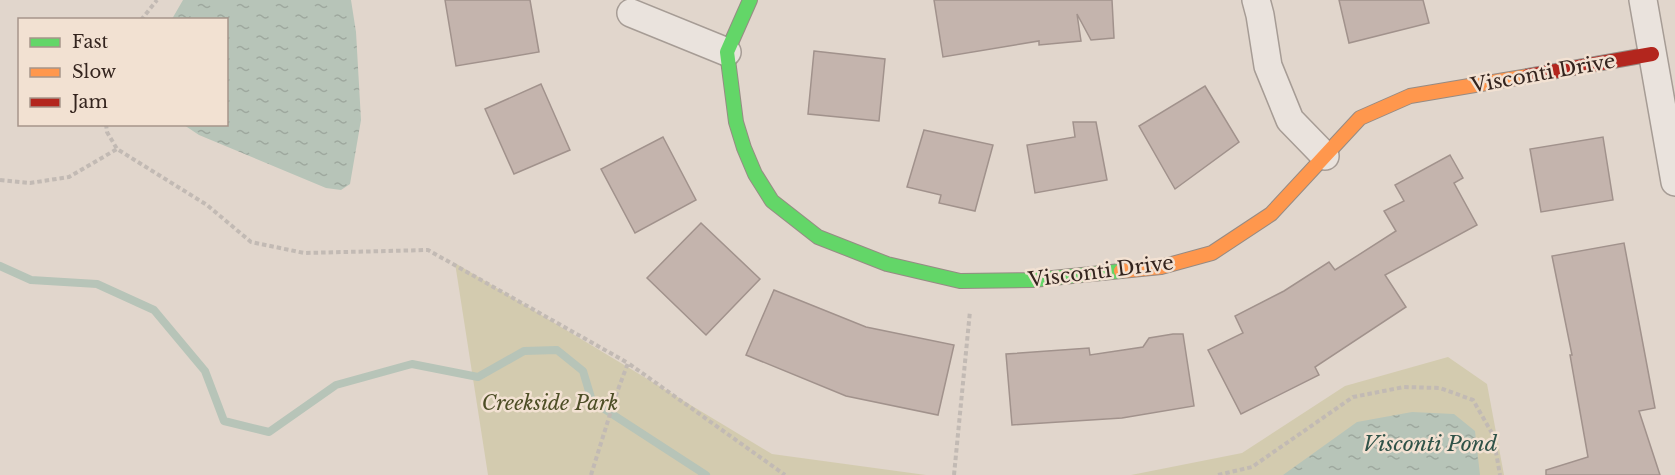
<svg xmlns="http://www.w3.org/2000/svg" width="1675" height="475" font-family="'Libre Baskerville',serif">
	<defs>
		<pattern id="water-ripples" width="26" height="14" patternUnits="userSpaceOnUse" patternTransform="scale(1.5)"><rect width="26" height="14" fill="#b7c4b8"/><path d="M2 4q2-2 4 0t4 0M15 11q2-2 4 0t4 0" fill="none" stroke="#9ea89e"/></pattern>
	</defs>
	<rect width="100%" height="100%" fill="#e1d6cc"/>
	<path fill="#d3cbaf" d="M 455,263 L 772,454 L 926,475 L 488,475 Z
		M 1448,357 L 1487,384 L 1504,475 L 1131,475 L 1242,453 L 1345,386 Z"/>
	<path fill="url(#water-ripples)" d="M 183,0 L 351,0 L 356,32 L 361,120 L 350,184 L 341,190 L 326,188 L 199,135 L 184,125 L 226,124 L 226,20 L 172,19 Z
		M 1412,412 L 1454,414 L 1475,431 L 1480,475 L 1283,475 L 1357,422 Z"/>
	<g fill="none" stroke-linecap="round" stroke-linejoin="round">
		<path stroke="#b7c4b8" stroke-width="8" d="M 0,266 L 31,280 L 97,284 L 154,310 L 205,371 L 224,421 L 269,432 L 336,385 L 412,364 L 478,377 L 524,351 L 557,350 L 583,371 L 592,401 L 706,475"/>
	</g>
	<path fill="#c4b4ad" stroke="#a1928c" stroke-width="1.5" d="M 445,0 L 530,0 L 539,52 L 456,66 Z
		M 934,0 L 1112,0 L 1114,38 L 1091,40 L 1077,14 L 1081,41 L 1039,45 L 1039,41 L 943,57 Z
		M 1339,0 L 1423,0 L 1429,23 L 1349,43 Z
		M 814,51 L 885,59 L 879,121 L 808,114 Z
		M 541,84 L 570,150 L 514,174 L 485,109 Z
		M 1205,86 L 1239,142 L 1175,189 L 1139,126 Z
		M 1073,122 L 1096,122 L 1107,180 L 1035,193 L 1027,145 L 1075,137 Z
		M 924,130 L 993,145 L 975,211 L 939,203 L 941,195 L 907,187 Z
		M 663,137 L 696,200 L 635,233 L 601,169 Z
		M 1603,137 L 1613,200 L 1541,212 L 1530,149 Z
		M 1450,155 L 1463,178 L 1454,183 L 1477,225 L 1385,275 L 1406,307 L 1315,367 L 1319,375 L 1241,414 L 1208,350 L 1243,333 L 1235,316 L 1284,291 L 1329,262 L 1335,270 L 1396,231 L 1384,211 L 1404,201 L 1395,185 Z
		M 701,223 L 760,279 L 706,335 L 647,278 Z
		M 1624,243 L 1655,408 L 1639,411 L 1660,475 L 1546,475 L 1546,470 L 1588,457 L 1570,355 L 1572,355 L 1552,256 Z
		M 774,290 L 866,327 L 954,345 L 938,415 L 846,396 L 746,355 Z
		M 1173,334 L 1183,334 L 1194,406 L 1122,418 L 1012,425 L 1006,354 L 1089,348 L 1090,355 L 1143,347 L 1149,338 Z"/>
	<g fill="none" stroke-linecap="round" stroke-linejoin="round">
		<g stroke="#a69c95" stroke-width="30">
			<path id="street" d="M 1256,0 L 1260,15 L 1268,66 L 1290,120 L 1325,156
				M 1643,0 L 1675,182
				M 631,13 L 727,52"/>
		</g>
		<g stroke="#968b84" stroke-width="16">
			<path id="fast" d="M 750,0 L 727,52 L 736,122 L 744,148 L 755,174 L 772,201 L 818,237 L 887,264 L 960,281 L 1033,280 L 1121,271"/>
		</g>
		<g stroke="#968b84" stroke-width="16">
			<path id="slow" d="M 1121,271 L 1161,267 L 1212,253 L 1271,214 L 1360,118 L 1410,96 L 1528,76"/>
		</g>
		<g stroke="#968b84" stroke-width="16">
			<path id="jam" d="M 1528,76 L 1652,54"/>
		</g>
		<path stroke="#c2bab4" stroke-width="4" stroke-dasharray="4.5 3" stroke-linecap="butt" d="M 141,20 L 157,0
			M 106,124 L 107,132 L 117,149 L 207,205 L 251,242 L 304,253 L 428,250 L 628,363
			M 0,180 L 30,183 L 69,177 L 117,149
			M 591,475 L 616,395 L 628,363 L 785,475
			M 954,475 L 970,311
			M 1218,475 L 1252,467 L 1353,397 L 1404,387 L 1440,388 L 1473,400 L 1493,435 L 1500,475"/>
		<use href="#street" stroke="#eae3dd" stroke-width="27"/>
		<use href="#fast" stroke="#63d668" stroke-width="14"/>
		<use href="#slow" stroke="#ff974d" stroke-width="14"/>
		<use href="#jam" stroke="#b3261e" stroke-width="14"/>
	</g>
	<g text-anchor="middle" stroke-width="5" stroke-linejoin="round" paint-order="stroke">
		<g font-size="20" fill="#34241e" stroke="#f2e1d2">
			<text transform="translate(1543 73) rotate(-10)" y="7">Visconti Drive</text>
			<text transform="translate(1101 271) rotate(-7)" y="7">Visconti Drive</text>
		</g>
		<g font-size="20" font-style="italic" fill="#4d4e26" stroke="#f2e1d2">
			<text x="550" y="410">Creekside Park</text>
		</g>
		<g font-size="21" font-style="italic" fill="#2f5248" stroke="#f2e1d2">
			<text x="1430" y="451">Visconti Pond</text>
		</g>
	</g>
	<rect x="18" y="18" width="210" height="108" fill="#f2e1d2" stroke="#a6958a" stroke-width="1.5"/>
	<rect x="30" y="38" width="30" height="9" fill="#63d668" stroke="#a6958a" stroke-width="1.5"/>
	<text x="72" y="48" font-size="18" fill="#34241e">Fast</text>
	<rect x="30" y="68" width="30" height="9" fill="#ff974d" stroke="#a6958a" stroke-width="1.5"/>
	<text x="72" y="78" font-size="18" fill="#34241e">Slow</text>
	<rect x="30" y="98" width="30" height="9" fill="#b3261e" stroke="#a6958a" stroke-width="1.5"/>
	<text x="72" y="108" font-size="18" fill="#34241e">Jam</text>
</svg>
